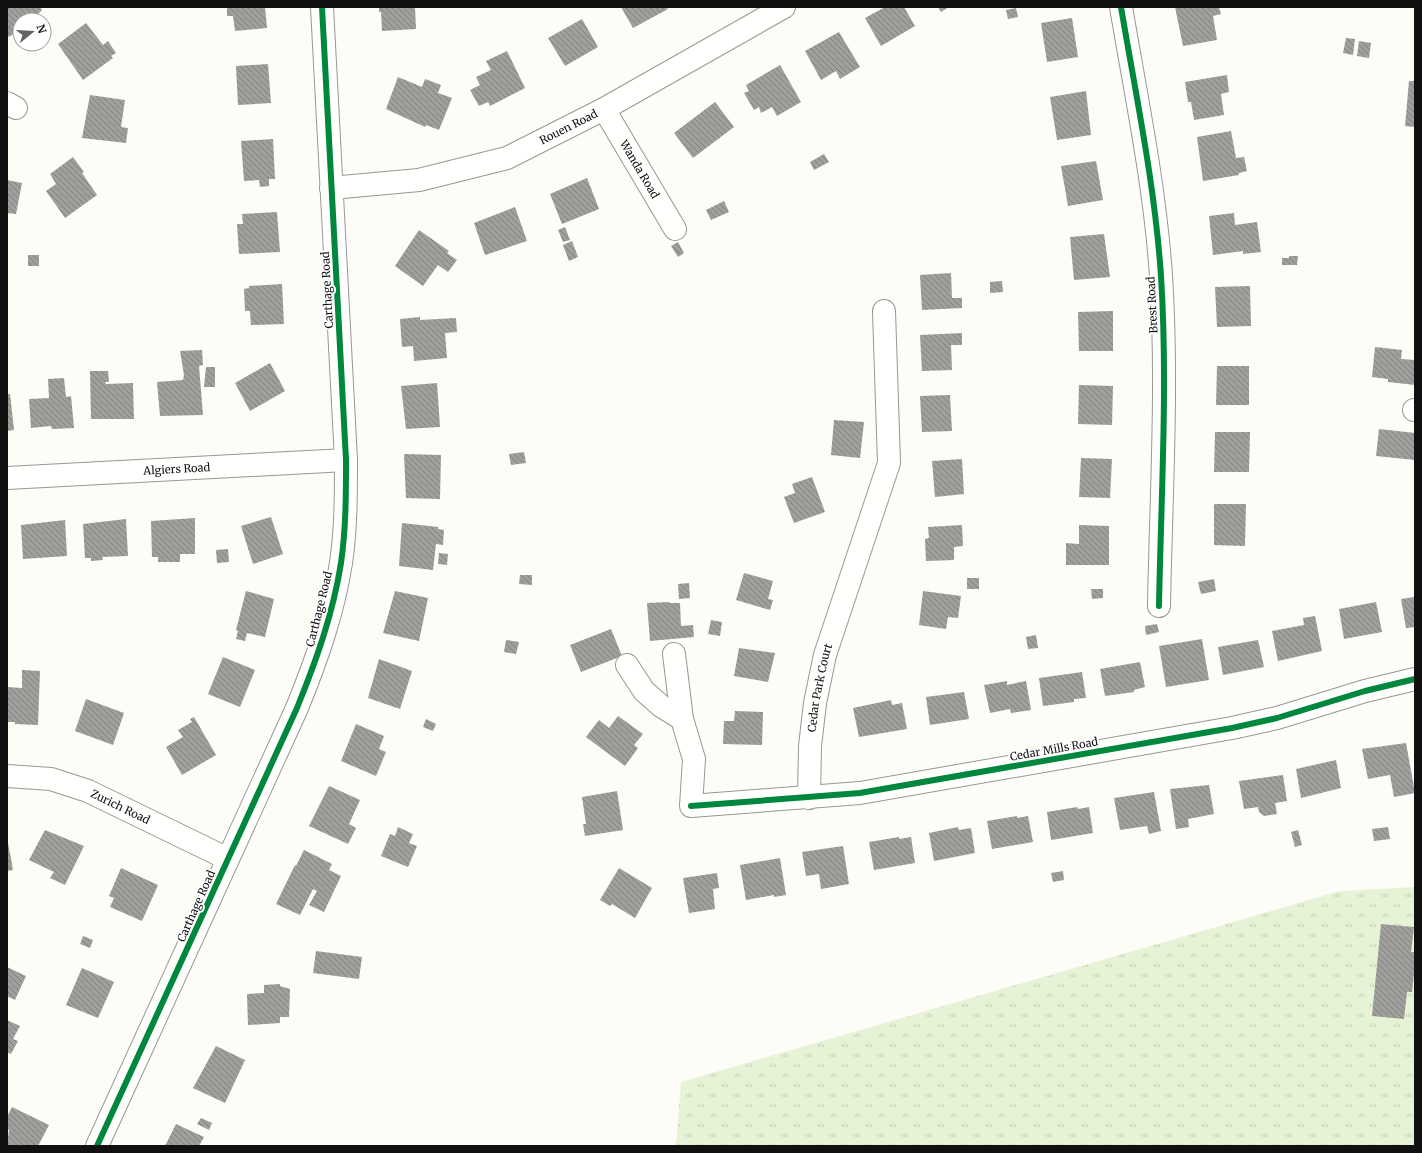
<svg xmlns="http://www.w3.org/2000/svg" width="1422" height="1153" font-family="Merriweather,serif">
	<defs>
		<pattern id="grass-tufts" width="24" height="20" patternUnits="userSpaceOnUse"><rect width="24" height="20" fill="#e7f3d7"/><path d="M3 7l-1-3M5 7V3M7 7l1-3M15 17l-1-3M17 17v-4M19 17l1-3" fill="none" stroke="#c5cfb8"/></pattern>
		<pattern id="building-back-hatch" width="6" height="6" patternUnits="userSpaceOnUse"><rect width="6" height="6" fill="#a19f9c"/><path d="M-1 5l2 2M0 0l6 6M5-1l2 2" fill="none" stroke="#82807e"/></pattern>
	</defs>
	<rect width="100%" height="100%" fill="#fdfcf7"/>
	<path fill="url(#grass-tufts)" d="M 1415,887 L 1415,1146 L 676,1146 L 681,1082 L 1340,891 Z"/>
	<path fill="url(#building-back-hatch)" d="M 7,7 L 40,7 L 42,10 L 32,20 L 20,20 L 20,29 L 9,37 L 7,35 Z
		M 227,7 L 265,7 L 267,28 L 235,31 L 233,16 L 227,16 Z
		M 379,7 L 415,7 L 416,29 L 382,31 L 381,12 L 379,12 Z
		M 621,7 L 666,7 L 668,9 L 633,28 Z
		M 885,7 L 904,7 L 915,26 L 881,46 L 865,18 Z
		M 938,7 L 949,7 L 941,12 Z
		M 1175,7 L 1219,7 L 1221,14 L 1213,16 L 1217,40 L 1183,46 Z
		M 1016,8 L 1018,17 L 1008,19 L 1006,10 Z
		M 1072,18 L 1078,57 L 1047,62 L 1041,23 Z
		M 582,19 L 598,47 L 565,66 L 548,38 Z
		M 86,23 L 103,45 L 108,41 L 116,53 L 111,56 L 113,58 L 83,80 L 58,44 Z
		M 839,32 L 860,67 L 840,79 L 836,71 L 821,80 L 805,51 Z
		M 1346,38 L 1355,39 L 1353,55 L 1343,53 Z
		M 1359,41 L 1371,43 L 1369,58 L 1357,56 Z
		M 507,51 L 525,88 L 490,106 L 488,102 L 479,106 L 470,90 L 480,85 L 476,77 L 491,70 L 486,61 Z
		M 268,64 L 271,103 L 238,105 L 236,66 Z
		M 780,65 L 801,102 L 777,116 L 772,107 L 761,113 L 759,107 L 754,110 L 744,93 L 749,91 L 746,85 Z
		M 1227,75 L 1229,92 L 1221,94 L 1224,115 L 1194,120 L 1191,102 L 1188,102 L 1185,82 Z
		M 398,77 L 422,87 L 425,79 L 441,85 L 438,93 L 452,98 L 439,130 L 426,125 L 425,127 L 386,109 Z
		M 1409,81 L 1415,81 L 1415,127 L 1405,126 Z
		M 1086,91 L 1091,135 L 1057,140 L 1050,97 Z
		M 90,95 L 125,100 L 121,127 L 128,128 L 126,143 L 82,138 Z
		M 715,102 L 734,127 L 693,158 L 674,133 Z
		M 1231,131 L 1236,158 L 1244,157 L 1247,171 L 1239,173 L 1239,175 L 1203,181 L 1197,137 Z
		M 273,139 L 275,179 L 269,179 L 269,186 L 260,187 L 259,180 L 244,181 L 241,141 Z
		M 824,154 L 829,162 L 814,170 L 810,162 Z
		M 73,157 L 84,172 L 82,173 L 97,195 L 65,218 L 46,191 L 56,184 L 50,174 Z
		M 1096,161 L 1103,200 L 1068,206 L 1061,166 Z
		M 587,178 L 599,209 L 562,224 L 550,194 Z
		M 7,180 L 22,183 L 16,214 L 7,213 Z
		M 724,201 L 729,212 L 711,220 L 706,210 Z
		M 515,207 L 527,241 L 485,255 L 474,223 Z
		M 277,212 L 280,252 L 239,254 L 237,224 L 243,224 L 242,214 Z
		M 1234,213 L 1235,225 L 1257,222 L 1261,252 L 1243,254 L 1243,251 L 1213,255 L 1209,216 Z
		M 565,227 L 570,240 L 563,242 L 558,230 Z
		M 419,230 L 449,251 L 447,253 L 457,260 L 448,272 L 438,265 L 423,286 L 395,266 Z
		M 1104,234 L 1110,277 L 1074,280 L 1070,237 Z
		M 572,241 L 578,257 L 569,261 L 563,245 Z
		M 678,242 L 684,253 L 678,257 L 671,246 Z
		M 28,255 L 39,255 L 39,266 L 28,266 Z
		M 1289,256 L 1298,256 L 1297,265 L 1282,265 L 1282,258 L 1289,258 Z
		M 951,273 L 952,298 L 962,298 L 962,308 L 922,310 L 920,275 Z
		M 1002,281 L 1003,292 L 990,293 L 990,282 Z
		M 282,284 L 284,324 L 251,325 L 250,311 L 245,311 L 244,289 L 249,288 L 249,286 Z
		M 1250,286 L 1251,326 L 1217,327 L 1215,287 Z
		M 1113,311 L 1113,351 L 1079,351 L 1078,312 Z
		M 420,317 L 420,320 L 456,318 L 457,332 L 445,333 L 447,358 L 414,361 L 413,346 L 402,347 L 400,319 Z
		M 962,333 L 962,345 L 951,345 L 952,370 L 922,371 L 920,335 Z
		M 1375,347 L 1402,350 L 1401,359 L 1415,360 L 1415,385 L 1388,382 L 1388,379 L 1372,377 Z
		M 202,350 L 203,365 L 199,366 L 203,415 L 160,416 L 157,382 L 183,380 L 184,375 L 180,351 Z
		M 270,363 L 285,391 L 250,411 L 235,383 Z
		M 1217,366 L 1249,366 L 1249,405 L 1216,405 Z
		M 206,367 L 215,367 L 215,387 L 204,387 Z
		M 90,371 L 108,371 L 109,382 L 105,382 L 106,384 L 133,383 L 134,419 L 91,419 Z
		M 64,378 L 66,397 L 71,396 L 74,428 L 52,429 L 51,426 L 31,428 L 29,399 L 49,398 L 48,379 Z
		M 437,383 L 440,427 L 406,429 L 401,386 Z
		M 1079,385 L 1113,386 L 1112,425 L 1078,424 Z
		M 7,394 L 10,394 L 14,430 L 7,431 Z
		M 950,395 L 952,431 L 922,432 L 920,396 Z
		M 834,420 L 864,422 L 860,458 L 831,455 Z
		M 1379,429 L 1415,433 L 1415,460 L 1376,456 Z
		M 1215,432 L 1250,432 L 1249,472 L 1214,472 Z
		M 524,452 L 526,463 L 511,465 L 509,454 Z
		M 404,454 L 441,455 L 440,499 L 406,498 Z
		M 1081,458 L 1112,459 L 1110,498 L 1079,497 Z
		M 962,459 L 964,494 L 935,497 L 932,461 Z
		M 812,477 L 825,512 L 794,523 L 784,497 L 795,493 L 792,484 Z
		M 1214,504 L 1246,504 L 1245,546 L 1214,545 Z
		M 271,517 L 283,554 L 253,564 L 241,526 Z
		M 195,518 L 195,554 L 180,554 L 180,562 L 158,562 L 158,557 L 152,557 L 151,521 Z
		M 126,519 L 128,556 L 102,557 L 103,560 L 91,561 L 91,558 L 85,558 L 83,524 Z
		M 65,520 L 67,556 L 23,559 L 21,525 Z
		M 402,523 L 438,527 L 438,529 L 444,530 L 443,545 L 436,544 L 433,570 L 399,566 Z
		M 962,525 L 963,546 L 954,547 L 954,560 L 926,561 L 925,539 L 929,538 L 928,527 Z
		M 1079,525 L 1109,526 L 1109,565 L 1066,565 L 1066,543 L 1079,544 Z
		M 228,549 L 229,562 L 217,563 L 216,550 Z
		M 439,553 L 448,554 L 447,565 L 438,564 Z
		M 744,573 L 773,581 L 768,599 L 773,600 L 770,610 L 736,600 Z
		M 520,575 L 532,575 L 532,585 L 519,584 Z
		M 967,578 L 979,578 L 979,589 L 967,589 Z
		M 1214,579 L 1216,591 L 1201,594 L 1198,582 Z
		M 689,583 L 690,598 L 679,599 L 678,584 Z
		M 1091,589 L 1103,589 L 1103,598 L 1092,599 Z
		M 246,591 L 274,599 L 265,637 L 247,633 L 245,641 L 236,639 L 238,631 L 236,630 Z
		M 395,591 L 428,598 L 419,641 L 383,633 Z
		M 923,591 L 961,596 L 958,618 L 948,617 L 946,629 L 919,625 Z
		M 1415,597 L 1415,627 L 1406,628 L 1401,599 Z
		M 669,602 L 669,603 L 680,603 L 681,626 L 693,625 L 694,637 L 650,641 L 647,603 Z
		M 1376,602 L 1382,632 L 1344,639 L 1339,609 Z
		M 1315,616 L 1322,651 L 1278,661 L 1272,631 L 1304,625 L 1303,618 Z
		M 711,620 L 722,622 L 720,636 L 708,634 Z
		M 1157,624 L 1159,632 L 1146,635 L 1145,626 Z
		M 611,629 L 622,656 L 581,672 L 570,645 Z
		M 1036,635 L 1038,648 L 1028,649 L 1026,637 Z
		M 1202,639 L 1209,680 L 1166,687 L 1159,646 Z
		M 506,640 L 519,642 L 516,654 L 504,652 Z
		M 1258,640 L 1264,667 L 1223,675 L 1218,647 Z
		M 739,648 L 775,653 L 768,682 L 734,676 Z
		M 223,657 L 255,670 L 240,707 L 208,694 Z
		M 379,659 L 412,671 L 400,709 L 368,698 Z
		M 1140,662 L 1145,687 L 1134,690 L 1134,692 L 1105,696 L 1100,669 Z
		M 22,670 L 40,671 L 38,725 L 15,724 L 15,722 L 7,722 L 7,687 L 22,688 Z
		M 1082,672 L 1086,698 L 1074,699 L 1074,702 L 1043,706 L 1039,678 Z
		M 1007,681 L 1007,685 L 1026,681 L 1031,710 L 1011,713 L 1010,709 L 990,713 L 984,685 Z
		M 964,692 L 969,719 L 930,725 L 926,697 Z
		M 86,699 L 124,713 L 113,745 L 75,731 Z
		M 891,700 L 892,705 L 902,703 L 907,729 L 859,737 L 853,708 Z
		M 735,711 L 763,712 L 762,745 L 723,744 L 724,721 L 734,721 Z
		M 618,716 L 643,734 L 634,745 L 638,748 L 625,766 L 586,737 L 599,720 L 609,728 Z
		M 194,717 L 216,755 L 182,775 L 166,747 L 183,737 L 178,730 L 192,722 L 190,719 Z
		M 426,719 L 436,724 L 433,731 L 423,727 Z
		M 356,724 L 384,736 L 379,749 L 386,752 L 376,776 L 341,761 Z
		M 1406,743 L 1415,793 L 1394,797 L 1390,775 L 1368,779 L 1362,749 Z
		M 1336,760 L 1341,788 L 1301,798 L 1296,769 Z
		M 1283,775 L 1287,801 L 1275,803 L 1277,814 L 1264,816 L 1259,812 L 1258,807 L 1244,809 L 1239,781 Z
		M 1209,785 L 1214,814 L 1188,819 L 1189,827 L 1176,829 L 1170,789 Z
		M 329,786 L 360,800 L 349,824 L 356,828 L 348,844 L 309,826 Z
		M 617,791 L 623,830 L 585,836 L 583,824 L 586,824 L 582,797 Z
		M 1154,792 L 1161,831 L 1149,834 L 1147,826 L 1120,830 L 1114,798 Z
		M 1077,807 L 1078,809 L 1089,807 L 1093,833 L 1051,840 L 1047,812 Z
		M 1017,816 L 1017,818 L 1028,816 L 1033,842 L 992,849 L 987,821 Z
		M 398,827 L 413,834 L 409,843 L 417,846 L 408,867 L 381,856 L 390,834 L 395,836 Z
		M 958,827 L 959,830 L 971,828 L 975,853 L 934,861 L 929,833 Z
		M 1388,827 L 1390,839 L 1374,841 L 1372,829 Z
		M 45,830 L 84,846 L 65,885 L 50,878 L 54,872 L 29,860 Z
		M 1298,830 L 1302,845 L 1295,847 L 1291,832 Z
		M 7,837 L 13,870 L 7,871 Z
		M 899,837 L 899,839 L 911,837 L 915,863 L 874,870 L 869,842 Z
		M 843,846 L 849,884 L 821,889 L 819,874 L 806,876 L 802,852 Z
		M 304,850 L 332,864 L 329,870 L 341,876 L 324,912 L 309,905 L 317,891 L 313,889 L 300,915 L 276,904 L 295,865 L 296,866 Z
		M 780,858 L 786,895 L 774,897 L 774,895 L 746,900 L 740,865 Z
		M 121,868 L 158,885 L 142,921 L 110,907 L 114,898 L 109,896 Z
		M 619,868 L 652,888 L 635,918 L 612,904 L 610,906 L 600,900 Z
		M 1063,871 L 1064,880 L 1053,882 L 1051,873 Z
		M 717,873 L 719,888 L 713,889 L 715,909 L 689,913 L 683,878 Z
		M 1381,924 L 1414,927 L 1411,952 L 1415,952 L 1415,964 L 1412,992 L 1407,992 L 1404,1019 L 1372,1016 Z
		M 83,936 L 93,940 L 90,948 L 80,944 Z
		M 316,951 L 362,957 L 359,979 L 313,973 Z
		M 7,967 L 26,976 L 15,1000 L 7,996 Z
		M 82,968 L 114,982 L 98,1018 L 66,1005 Z
		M 280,984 L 280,986 L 290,989 L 289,1017 L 280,1017 L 280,1023 L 248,1025 L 247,994 L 264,993 L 264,985 Z
		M 7,1020 L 20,1026 L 13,1039 L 18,1041 L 11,1054 L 7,1052 Z
		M 216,1046 L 245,1060 L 225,1103 L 193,1088 Z
		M 12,1107 L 49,1125 L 38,1146 L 7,1146 L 9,1130 L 7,1129 L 7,1117 Z
		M 201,1118 L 212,1123 L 209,1130 L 197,1124 Z
		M 176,1124 L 204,1137 L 199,1146 L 165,1146 Z"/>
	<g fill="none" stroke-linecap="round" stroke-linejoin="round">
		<g stroke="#979795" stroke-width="24">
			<g id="minor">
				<path d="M 1121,7 C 1136,96 1155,186 1161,276 C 1168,384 1161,497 1159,606"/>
				<path d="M 7,103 L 16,108"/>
				<path id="s1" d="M 604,109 L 675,229"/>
				<path id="s2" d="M 331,188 L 419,180 L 507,158 L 604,109 L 784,7"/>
				<path d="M 1414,410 L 1415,410"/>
				<path id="s3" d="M 7,478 L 346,460"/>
				<path d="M 674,654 L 682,719"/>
				<path d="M 627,665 L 644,691 L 661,706 L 682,719 L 694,759 L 691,806 L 860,793 L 1232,728 L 1277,718 L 1365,691 L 1415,679"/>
				<path id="s4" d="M 7,776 L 51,779 L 88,791 L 228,859"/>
				<path id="s5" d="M 809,798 L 810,746 L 815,703 L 825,655 L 889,463 L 884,311"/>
				<path d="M 97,1146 L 297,708 C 316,661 333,614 341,563 C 346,529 346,494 346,460 L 322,7"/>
			</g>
		</g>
		<use href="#minor" stroke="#fffffe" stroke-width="22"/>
		<g stroke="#fff" stroke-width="8">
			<path id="cycleway" d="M 1121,7 C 1136,96 1155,186 1161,276 C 1168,384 1161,497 1159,606
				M 691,806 L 860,793 L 1232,728 L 1277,718 L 1365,691 L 1415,679
				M 97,1146 L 297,708 C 316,661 333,614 341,563 C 346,529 346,494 346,460 L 322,7"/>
		</g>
		<use href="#cycleway" stroke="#00873e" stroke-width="6"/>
	</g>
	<g text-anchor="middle" stroke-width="4" stroke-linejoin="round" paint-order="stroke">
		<g font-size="11" fill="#111" stroke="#fff">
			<text dy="4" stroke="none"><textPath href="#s2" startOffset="248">Rouen Road</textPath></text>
			<text dy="4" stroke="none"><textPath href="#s1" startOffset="70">Wanda Road</textPath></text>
			<text transform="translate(327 290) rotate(-93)" y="4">Carthage Road</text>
			<text transform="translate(1152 305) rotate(-93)" y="4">Brest Road</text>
			<text dy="4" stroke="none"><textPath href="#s3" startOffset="170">Algiers Road</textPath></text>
			<text transform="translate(319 609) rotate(-76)" y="4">Carthage Road</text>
			<text dy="4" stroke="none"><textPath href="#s5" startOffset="111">Cedar Park Court</textPath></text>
			<text transform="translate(1054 749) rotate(-10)" y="4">Cedar Mills Road</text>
			<text dy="4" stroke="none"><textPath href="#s4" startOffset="119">Zurich Road</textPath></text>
			<text transform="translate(196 906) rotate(-66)" y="4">Carthage Road</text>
		</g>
	</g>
	<rect width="1422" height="1153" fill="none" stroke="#111111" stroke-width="16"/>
	<g transform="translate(32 32) rotate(72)"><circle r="19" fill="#ffffff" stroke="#a0a0a0"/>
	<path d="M0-3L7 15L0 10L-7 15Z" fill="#646362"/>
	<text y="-6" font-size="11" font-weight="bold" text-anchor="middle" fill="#111111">N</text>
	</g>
</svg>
